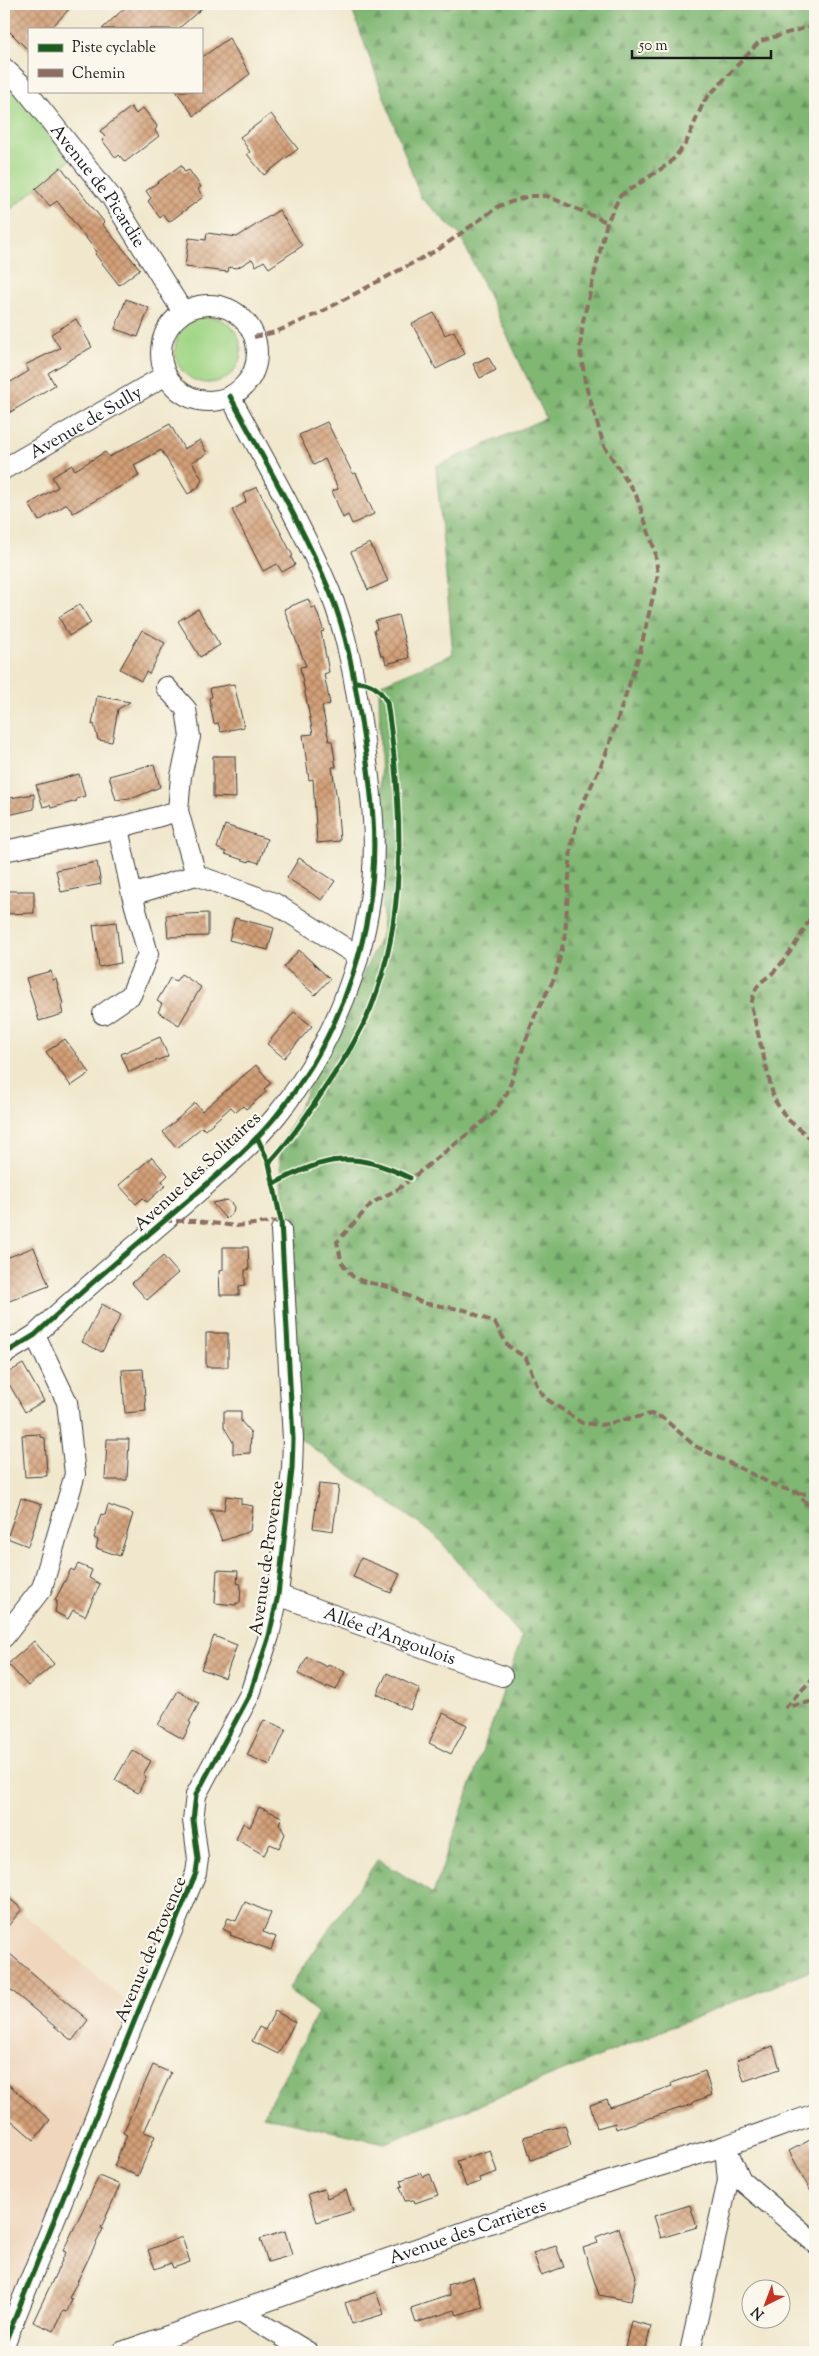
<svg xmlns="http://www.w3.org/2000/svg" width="819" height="2356" font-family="'Sorts Mill Goudy',serif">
	<defs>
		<pattern id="forest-firs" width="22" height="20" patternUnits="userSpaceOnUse" patternTransform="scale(1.25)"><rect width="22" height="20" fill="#80b773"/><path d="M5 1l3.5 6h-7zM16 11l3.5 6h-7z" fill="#68945e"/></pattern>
		<pattern id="building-cross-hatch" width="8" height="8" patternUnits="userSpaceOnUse" patternTransform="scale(1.25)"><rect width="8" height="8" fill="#d39f77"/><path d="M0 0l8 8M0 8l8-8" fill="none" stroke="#aa8161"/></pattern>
	</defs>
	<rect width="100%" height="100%" fill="#fbf7ec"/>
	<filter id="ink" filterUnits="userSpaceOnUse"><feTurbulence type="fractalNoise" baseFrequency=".02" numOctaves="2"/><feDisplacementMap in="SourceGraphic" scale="10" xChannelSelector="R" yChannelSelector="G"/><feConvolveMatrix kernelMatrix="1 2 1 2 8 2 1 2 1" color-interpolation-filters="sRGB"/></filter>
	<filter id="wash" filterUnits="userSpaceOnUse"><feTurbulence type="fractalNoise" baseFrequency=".0096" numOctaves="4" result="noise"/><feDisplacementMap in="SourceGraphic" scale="20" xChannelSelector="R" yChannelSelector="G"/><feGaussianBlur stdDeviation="1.12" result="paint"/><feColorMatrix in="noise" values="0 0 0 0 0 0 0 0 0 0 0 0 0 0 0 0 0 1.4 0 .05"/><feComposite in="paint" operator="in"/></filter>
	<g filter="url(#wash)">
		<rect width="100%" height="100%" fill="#f0e7cc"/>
		<path fill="#efd6bc" d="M 4,1897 L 138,2012 L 4,2322 Z"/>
		<path fill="#a1d686" stroke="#5e7951" d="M 4,75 L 75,156 L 4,215 Z
			M175 350a33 33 0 1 1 66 0a33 33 0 1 1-66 0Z"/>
		<path fill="url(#forest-firs)" stroke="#4e6a48" d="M 350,4 L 815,4 L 815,1969 L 385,2143 L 263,2116 L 318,2013 L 288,1989 L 378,1859 L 433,1894 L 522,1637 L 436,1536 L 299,1438 L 279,1150 L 383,932 L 379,685 L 453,654 L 436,466 L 546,418 L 460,235 L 421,198 Z"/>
		<g id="blocks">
			<path fill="url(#building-cross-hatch)" d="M 4,4 L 74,4 L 50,29 L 29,29 L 29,51 L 4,26 Z
				M 129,4 L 207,4 L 178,29 L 102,29 Z
				M 229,38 L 250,74 L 194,116 L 176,91 L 201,91 L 201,58 Z
				M 131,107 L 136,114 L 143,108 L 157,126 L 155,131 L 159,136 L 125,162 L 119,155 L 116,158 L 102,140 L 105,137 L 100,131 Z
				M 271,114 L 298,149 L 264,175 L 247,154 L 250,152 L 240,137 Z
				M 181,165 L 185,172 L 189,170 L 201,187 L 198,189 L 203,197 L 169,222 L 163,215 L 160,218 L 148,201 L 151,198 L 146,191 Z
				M 61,167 L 104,222 L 102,224 L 140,269 L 119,285 L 95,254 L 97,252 L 57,201 L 50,206 L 35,189 Z
				M 279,210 L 302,246 L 269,268 L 264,261 L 256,266 L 252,259 L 237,268 L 229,267 L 228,272 L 185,267 L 189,238 L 206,240 L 207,233 L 237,237 Z
				M 126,299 L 149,308 L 138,337 L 115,329 Z
				M 434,313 L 445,335 L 454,331 L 465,354 L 436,369 L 412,324 Z
				M 76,319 L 92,347 L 48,373 L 55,385 L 4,416 L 4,386 L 29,371 L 25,365 L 60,348 L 51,334 Z
				M 488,357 L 496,370 L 480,378 L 473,364 Z
				M 327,422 L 353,474 L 356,473 L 374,514 L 352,524 L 348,515 L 343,518 L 332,491 L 338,489 L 325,459 L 314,465 L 299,435 Z
				M 170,424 L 184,449 L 200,440 L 207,454 L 192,462 L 202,479 L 198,488 L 188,494 L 161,450 L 134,465 L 139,476 L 73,513 L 67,504 L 39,521 L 29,504 L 58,487 L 52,477 L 72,465 L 75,470 L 105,452 L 109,457 Z
				M 257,487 L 293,556 L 291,557 L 295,565 L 282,572 L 277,564 L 263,571 L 232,510 L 246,502 L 243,494 Z
				M 370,543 L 388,581 L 368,590 L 351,552 Z
				M 308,599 L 312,608 L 315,607 L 324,631 L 321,632 L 329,672 L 324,674 L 330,704 L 322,706 L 329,741 L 332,741 L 336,767 L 332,767 L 337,800 L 340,841 L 317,843 L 313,779 L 309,780 L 303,735 L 313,734 L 300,667 L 306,666 L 284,609 Z
				M 80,604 L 91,623 L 69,636 L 59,617 Z
				M 198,609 L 220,645 L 200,657 L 178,621 Z
				M 398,615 L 409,658 L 386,664 L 384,656 L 381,656 L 374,630 L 377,629 L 375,621 Z
				M 142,630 L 165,643 L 149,674 L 146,672 L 141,681 L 120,669 Z
				M 234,684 L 244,727 L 221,732 L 218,723 L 214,724 L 209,698 L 212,697 L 210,688 Z
				M 97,696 L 130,702 L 118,709 L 112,742 L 98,740 L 94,724 L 92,725 Z
				M 213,756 L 235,756 L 236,798 L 213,797 Z
				M 154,764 L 160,787 L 136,797 L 116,800 L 109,776 Z
				M 79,774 L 85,796 L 76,799 L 77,801 L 51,808 L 50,805 L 43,807 L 36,785 Z
				M 34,794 L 34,809 L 4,816 L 4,799 Z
				M 225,825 L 267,839 L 259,863 L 250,860 L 249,862 L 225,854 L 226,852 L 217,848 Z
				M 299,858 L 335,881 L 322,900 L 287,878 Z
				M 97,862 L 101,884 L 61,892 L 56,870 Z
				M 4,891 L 34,891 L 34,913 L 4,914 Z
				M 208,913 L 208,936 L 168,937 L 166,915 Z
				M 235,918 L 274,928 L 268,950 L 229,940 Z
				M 116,922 L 121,963 L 99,967 L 93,925 Z
				M 299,950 L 330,979 L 315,995 L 284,967 Z
				M 51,971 L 53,980 L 56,979 L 63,1004 L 61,1005 L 63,1014 L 39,1021 L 26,978 Z
				M 181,974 L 201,987 L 179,1025 L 158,1012 L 162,1004 L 157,1001 L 170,978 L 176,981 Z
				M 294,1012 L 312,1026 L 284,1058 L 267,1044 Z
				M 160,1037 L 168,1056 L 129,1072 L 121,1054 Z
				M 65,1039 L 90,1073 L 71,1086 L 46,1052 Z
				M 256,1065 L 271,1083 L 264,1089 L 266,1092 L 246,1109 L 243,1106 L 236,1112 L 231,1107 L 205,1130 L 202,1127 L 177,1148 L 163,1132 L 195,1103 L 202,1111 Z
				M 152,1157 L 168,1175 L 162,1181 L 166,1185 L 147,1202 L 143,1198 L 136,1204 L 119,1185 Z
				M 227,1200 L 231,1203 L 234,1207 L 233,1213 L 226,1219 L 212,1203 Z
				M 34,1247 L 49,1286 L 4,1303 L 4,1259 Z
				M 223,1247 L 248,1247 L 249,1269 L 245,1270 L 245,1285 L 239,1286 L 239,1295 L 220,1295 L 219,1271 L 223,1270 Z
				M 163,1256 L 178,1273 L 147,1300 L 132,1283 Z
				M 102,1304 L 121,1315 L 102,1352 L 82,1342 Z
				M 206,1333 L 228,1333 L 228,1367 L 206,1367 Z
				M 23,1364 L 44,1401 L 25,1412 L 4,1375 Z
				M 143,1369 L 146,1411 L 125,1413 L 122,1370 Z
				M 224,1411 L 241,1411 L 241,1421 L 251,1433 L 250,1453 L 233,1454 L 233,1442 L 224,1427 Z
				M 40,1434 L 40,1437 L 45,1438 L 47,1476 L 25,1477 L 22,1435 Z
				M 107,1439 L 129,1439 L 127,1480 L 105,1480 Z
				M 319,1484 L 339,1486 L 333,1531 L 313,1528 Z
				M 226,1496 L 241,1498 L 241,1504 L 253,1506 L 250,1531 L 222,1541 L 210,1510 L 224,1510 Z
				M 21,1498 L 42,1505 L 28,1546 L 7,1538 Z
				M 108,1505 L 133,1514 L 120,1556 L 96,1548 L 98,1540 L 94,1538 L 101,1514 L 105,1515 Z
				M 361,1558 L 400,1574 L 391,1593 L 353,1577 Z
				M 78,1564 L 92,1570 L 89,1578 L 100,1584 L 85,1616 L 73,1610 L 68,1619 L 55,1612 L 57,1601 L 55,1600 L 71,1569 L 74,1571 Z
				M 217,1570 L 238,1571 L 237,1583 L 241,1584 L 240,1603 L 236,1603 L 236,1605 L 215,1603 Z
				M 214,1636 L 237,1645 L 225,1678 L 201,1669 Z
				M 34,1641 L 54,1664 L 28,1686 L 8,1664 Z
				M 307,1657 L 327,1667 L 328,1664 L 345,1672 L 336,1690 L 327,1686 L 326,1688 L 298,1674 Z
				M 387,1673 L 420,1689 L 410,1710 L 377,1694 Z
				M 178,1691 L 199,1703 L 189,1722 L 191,1723 L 183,1739 L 158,1725 Z
				M 443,1713 L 467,1725 L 451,1754 L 429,1743 Z
				M 264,1720 L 286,1729 L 270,1765 L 247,1755 Z
				M 132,1750 L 151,1761 L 143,1775 L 146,1777 L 138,1793 L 115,1780 Z
				M 259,1807 L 282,1817 L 279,1824 L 285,1834 L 279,1848 L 270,1844 L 264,1855 L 236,1839 L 243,1823 L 250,1827 Z
				M 4,1894 L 22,1909 L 4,1931 Z
				M 245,1902 L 271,1913 L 263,1932 L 276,1937 L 271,1950 L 230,1935 L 231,1933 L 223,1929 L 228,1918 L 236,1921 Z
				M 4,1949 L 88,2020 L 72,2041 L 4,1984 Z
				M 275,2011 L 295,2022 L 278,2054 L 252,2041 L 259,2027 L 265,2030 Z
				M 773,2046 L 780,2069 L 744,2081 L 737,2060 Z
				M 153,2065 L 171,2073 L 144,2132 L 155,2136 L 138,2176 L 114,2166 L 127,2135 L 123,2133 Z
				M 705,2071 L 712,2095 L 693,2102 L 693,2104 L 616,2129 L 615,2123 L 597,2128 L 590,2105 L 607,2099 L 610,2107 L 672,2086 L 671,2083 Z
				M 4,2081 L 50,2120 L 34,2140 L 4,2114 Z
				M 565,2125 L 571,2145 L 531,2160 L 524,2137 Z
				M 810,2140 L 815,2149 L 815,2199 L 789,2151 Z
				M 490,2150 L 497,2172 L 479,2178 L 480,2182 L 466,2187 L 457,2161 Z
				M 421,2173 L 423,2177 L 430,2174 L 438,2195 L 415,2203 L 414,2200 L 405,2201 L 400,2187 L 403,2186 L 401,2180 Z
				M 99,2176 L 120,2185 L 101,2228 L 103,2229 L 69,2298 L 72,2299 L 67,2312 L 63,2311 L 54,2331 L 33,2322 L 66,2252 L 63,2251 Z
				M 324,2189 L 327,2198 L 346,2190 L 353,2211 L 317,2222 L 308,2194 Z
				M 690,2205 L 697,2227 L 661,2238 L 654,2216 Z
				M 619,2228 L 636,2276 L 631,2301 L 599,2295 L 583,2248 L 598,2243 L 596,2237 Z
				M 285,2231 L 292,2255 L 268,2262 L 260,2239 Z
				M 182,2237 L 190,2262 L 173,2268 L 171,2263 L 155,2269 L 148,2250 Z
				M 556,2246 L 564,2267 L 541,2275 L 533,2253 Z
				M 473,2277 L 483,2307 L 457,2315 L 455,2310 L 416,2323 L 411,2308 L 450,2295 L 447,2285 Z
				M 376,2292 L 384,2314 L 352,2324 L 345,2303 Z
				M 631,2321 L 651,2326 L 645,2352 L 625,2348 Z"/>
		</g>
	</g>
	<g filter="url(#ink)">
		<use href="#blocks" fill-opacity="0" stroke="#3c3a36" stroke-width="1"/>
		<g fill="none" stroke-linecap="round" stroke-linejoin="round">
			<g stroke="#3c3a36" stroke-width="22">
				<g id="minor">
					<path id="s1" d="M 4,68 L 21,84 L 111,197 L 183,312"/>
					<circle cx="209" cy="353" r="48"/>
					<path id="s2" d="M 4,469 L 166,375"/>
					<path d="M 166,687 L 186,709 L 190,737 L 181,776 L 178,811"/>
					<path d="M 118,828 L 178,811 L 196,875"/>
					<path d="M 4,851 L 118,828 L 132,895 L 196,875 L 274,903 L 358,956"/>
					<path d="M 103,1014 L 131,995 L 148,954 L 132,895"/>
					<path d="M 4,1354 L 35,1335 C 83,1289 134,1247 184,1204 C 216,1176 249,1149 276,1116 C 343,1034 380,925 373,819 C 371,786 366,753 361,721 C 354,677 347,634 330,592 C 302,525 264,460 230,396"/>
					<path id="s3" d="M 278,1595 L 502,1676"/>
					<path d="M 4,1637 L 42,1588 L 75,1474 L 67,1402 L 35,1335"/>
					<path d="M 730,2157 L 741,2180 L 815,2243"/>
					<path d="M 240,2311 L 308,2352"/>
					<path d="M 4,2345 L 138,2012 L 196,1873 L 198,1859 L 193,1820 L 196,1795 L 250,1694 L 269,1636 L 278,1595 L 292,1469 L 293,1439 L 281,1230"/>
					<path id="s4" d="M 122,2352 L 607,2182 L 725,2146 L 815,2114"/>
					<path d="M 690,2352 L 728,2181 L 725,2146"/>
				</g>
			</g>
			<use href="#minor" stroke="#fff" stroke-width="20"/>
			<path stroke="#8d6e63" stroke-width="4" stroke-dasharray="8 4" stroke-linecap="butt" d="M 815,25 L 760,41 L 704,101 L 686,143 L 670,163 L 620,196 L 607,222 L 583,321 L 580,349 L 586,386 L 604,446 L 636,495 L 655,551 L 658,575 L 640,652 L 606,754 L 580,810 L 571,847 L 565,936 L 555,977 L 535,1015 L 507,1093 L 493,1114 L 398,1189 L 372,1203 L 337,1242 L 342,1263 L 352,1276 L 362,1281 L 389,1287 L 423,1303 L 465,1310 L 495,1323 L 508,1346 L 526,1358 L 539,1390 L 545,1398 L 582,1423 L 601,1425 L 651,1414 L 663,1418 L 695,1446 L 776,1486 L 798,1493 L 810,1508 L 815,1521
				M 254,337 L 276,332 L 317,314 L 439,249 L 499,206 L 529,196 L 547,196 L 607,222
				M 815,908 C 806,928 794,948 780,965 C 765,984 757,976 751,1005 L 774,1099 L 786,1118 L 815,1142
				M 164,1221 L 197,1221 L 236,1226 L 281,1221
				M 798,1493 L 815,1495
				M 815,1676 L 786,1707 L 815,1701"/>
			<g stroke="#fbf7ec" stroke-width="8">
				<path id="cycleway" d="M 269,1163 C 289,1142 305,1118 321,1094 C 343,1061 365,1029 377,991 C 408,900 401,796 387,702 C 379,688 371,682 355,682
					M 273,1184 C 328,1156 352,1150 410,1178
					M 4,1354 L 35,1335 C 83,1289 134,1247 184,1204 C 216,1176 249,1149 276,1116 C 343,1034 380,925 373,819 C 371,786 366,753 361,721 C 354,677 347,634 330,592 C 302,525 264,460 230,396
					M 4,2345 L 138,2012 L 196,1873 L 198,1859 L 193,1820 L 196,1795 L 250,1694 L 269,1636 L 278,1595 L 292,1469 L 293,1439 L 281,1221 L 269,1163 L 257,1137"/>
			</g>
			<use href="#cycleway" stroke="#1b5e20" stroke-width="5"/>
		</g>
	</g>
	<g text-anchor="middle" stroke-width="4.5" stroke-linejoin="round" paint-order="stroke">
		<g font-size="18" fill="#1c1c1c" stroke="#fbf7ec">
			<text dy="6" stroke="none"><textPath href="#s1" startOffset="151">Avenue de Picardie</textPath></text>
			<text dy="6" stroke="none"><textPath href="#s2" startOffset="94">Avenue de Sully</textPath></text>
			<text transform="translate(197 1171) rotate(-43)" y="6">Avenue des Solitaires</text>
			<text transform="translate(266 1558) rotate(-82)" y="6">Avenue de Provence</text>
			<text dy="6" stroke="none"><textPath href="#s3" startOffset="119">Allée d'Angoulois</textPath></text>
			<text transform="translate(150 1949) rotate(-67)" y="6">Avenue de Provence</text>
			<text dy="6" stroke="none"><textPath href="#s4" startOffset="366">Avenue des Carrières</textPath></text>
		</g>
	</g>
	<rect width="819" height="2356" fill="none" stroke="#fbf7ec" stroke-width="20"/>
	<rect x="28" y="28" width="175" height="65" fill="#fbf7ec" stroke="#a29f99"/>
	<rect x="38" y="44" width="25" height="8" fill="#1b5e20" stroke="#a29f99"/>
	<text x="72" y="52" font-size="15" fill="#1c1c1c">Piste cyclable</text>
	<rect x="38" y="69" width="25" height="8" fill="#8d6e63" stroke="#a29f99"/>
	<text x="72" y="78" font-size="15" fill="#1c1c1c">Chemin</text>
	<g transform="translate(766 2304) rotate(222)"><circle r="24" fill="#fbf7ec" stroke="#a29f99"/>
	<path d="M0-4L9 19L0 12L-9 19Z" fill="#c8321e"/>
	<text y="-8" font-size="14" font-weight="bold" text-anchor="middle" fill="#1c1c1c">N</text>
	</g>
	<path d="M632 50v8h139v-8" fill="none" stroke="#1c1c1c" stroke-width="2.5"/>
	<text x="639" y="50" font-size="15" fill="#1c1c1c" stroke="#fbf7ec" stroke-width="4" paint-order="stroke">50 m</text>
</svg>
